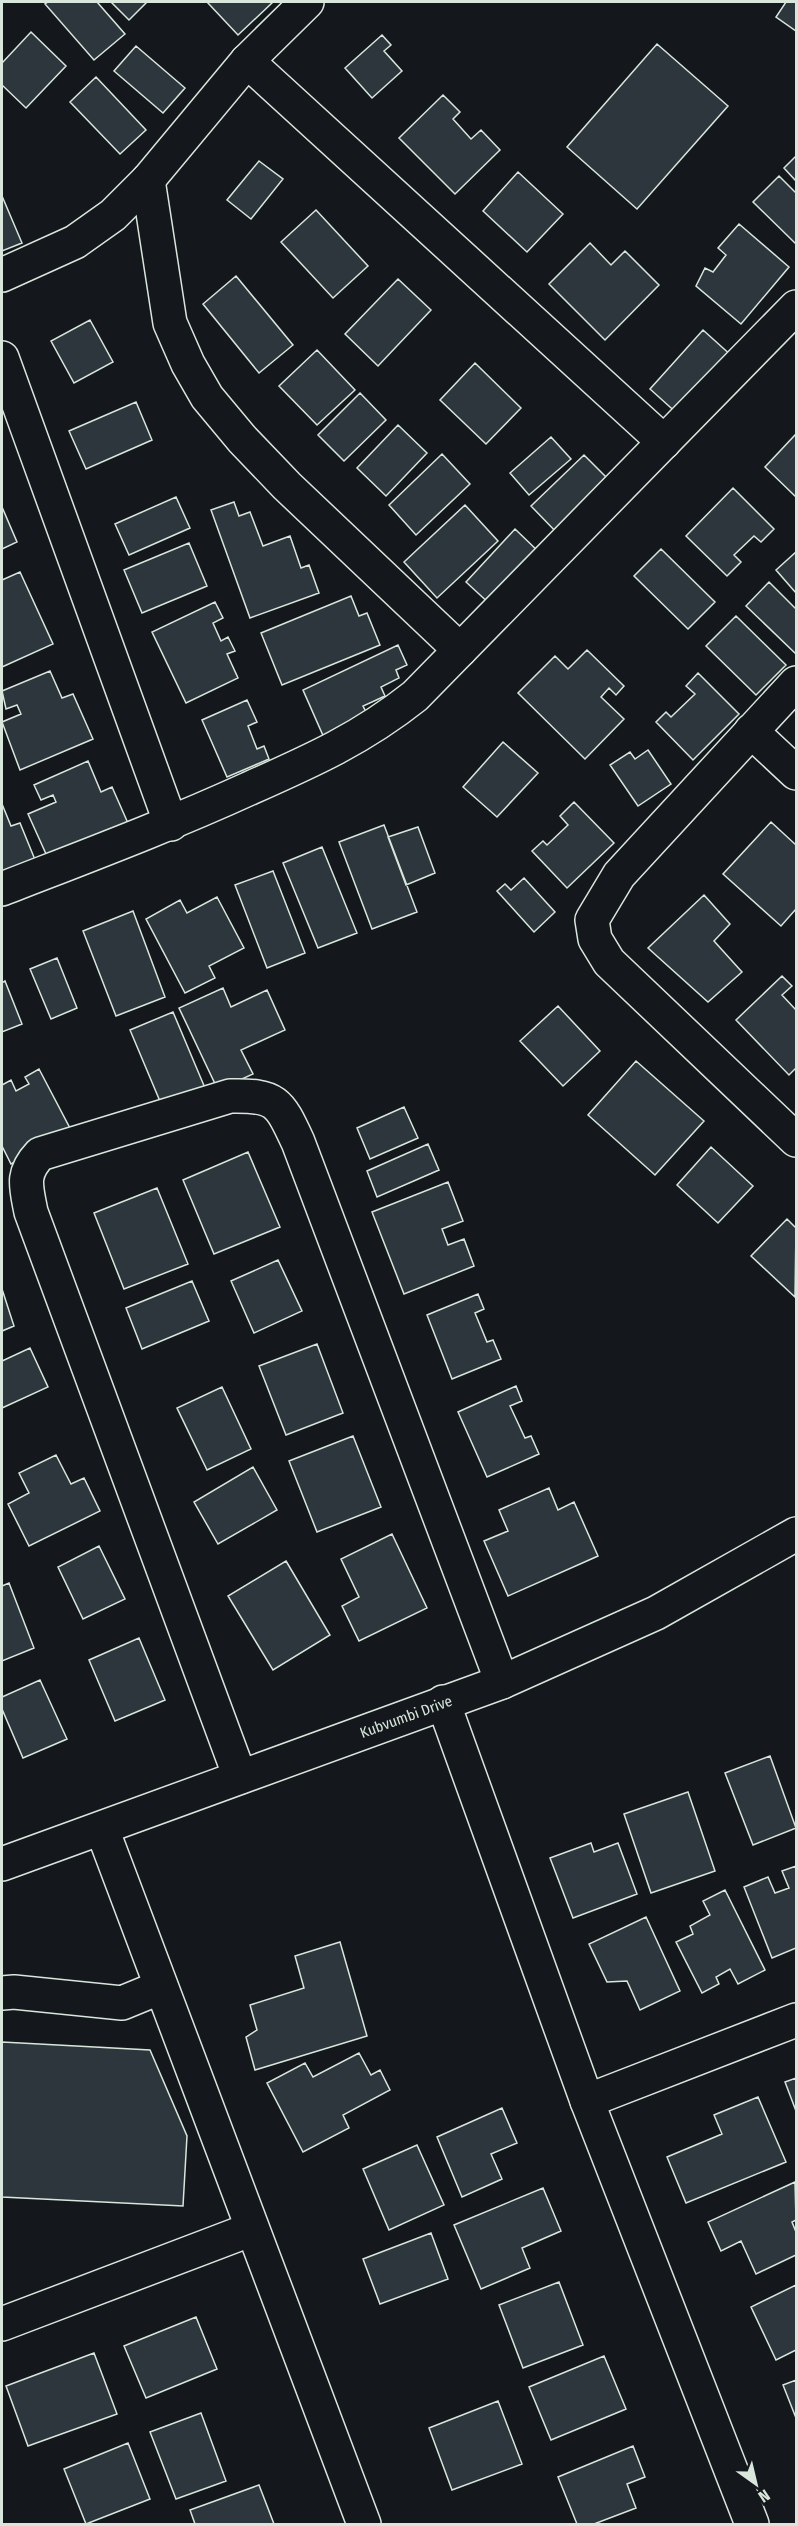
<svg xmlns="http://www.w3.org/2000/svg" width="798" height="2526" font-family="'Fira Sans Condensed',sans-serif">
	<rect width="100%" height="100%" fill="#14181c"/>
	<path fill="#2c363c" stroke="#d8e6dc" stroke-width="1.5" d="M 48,2 L 97,2 L 125,34 L 94,60 L 45,4 Z
		M 111,2 L 147,2 L 129,20 Z
		M 207,2 L 273,2 L 238,35 Z
		M 786,2 L 796,2 L 796,31 L 776,17 Z
		M 31,32 L 66,66 L 26,108 L 2,85 L 2,63 Z
		M 382,35 L 391,45 L 384,51 L 402,71 L 372,98 L 345,68 Z
		M 657,44 L 728,106 L 637,209 L 567,147 Z
		M 136,46 L 185,88 L 163,113 L 114,71 Z
		M 96,77 L 146,130 L 120,154 L 70,102 Z
		M 443,95 L 460,112 L 453,119 L 471,139 L 481,130 L 500,150 L 455,194 L 399,138 Z
		M 796,156 L 796,181 L 784,168 Z
		M 259,161 L 283,179 L 251,219 L 227,200 Z
		M 518,172 L 563,214 L 527,252 L 483,211 Z
		M 779,176 L 796,193 L 796,244 L 753,202 Z
		M 2,196 L 22,243 L 2,251 Z
		M 316,210 L 368,266 L 333,298 L 281,242 Z
		M 739,224 L 789,267 L 741,324 L 696,286 L 705,268 L 713,272 L 726,255 L 718,248 Z
		M 590,243 L 611,265 L 625,251 L 659,285 L 605,340 L 549,284 Z
		M 236,276 L 293,345 L 259,373 L 203,304 Z
		M 398,279 L 431,310 L 378,366 L 345,334 Z
		M 90,320 L 113,362 L 74,383 L 51,341 Z
		M 703,330 L 733,357 L 680,416 L 650,389 Z
		M 317,350 L 355,390 L 317,425 L 279,386 Z
		M 475,363 L 521,408 L 486,444 L 440,400 Z
		M 360,393 L 386,420 L 344,461 L 318,435 Z
		M 136,402 L 152,440 L 86,469 L 69,431 Z
		M 398,425 L 427,453 L 386,496 L 357,468 Z
		M 796,434 L 796,497 L 765,467 Z
		M 551,437 L 571,459 L 529,495 L 510,473 Z
		M 442,454 L 470,484 L 416,535 L 389,505 Z
		M 584,455 L 613,484 L 560,536 L 531,506 Z
		M 733,488 L 774,529 L 761,542 L 754,536 L 734,555 L 741,562 L 727,576 L 686,536 Z
		M 176,497 L 190,528 L 129,555 L 115,524 Z
		M 234,502 L 239,516 L 250,512 L 263,546 L 290,536 L 301,568 L 309,565 L 319,593 L 250,618 L 211,510 Z
		M 465,505 L 498,541 L 437,598 L 404,562 Z
		M 2,507 L 17,542 L 2,549 Z
		M 515,529 L 541,554 L 492,606 L 466,582 Z
		M 189,543 L 207,586 L 142,613 L 124,570 Z
		M 661,549 L 715,602 L 688,629 L 634,576 Z
		M 796,552 L 796,593 L 776,570 Z
		M 20,572 L 53,644 L 2,667 L 2,580 Z
		M 769,582 L 796,609 L 796,654 L 746,606 Z
		M 351,596 L 359,616 L 367,613 L 380,645 L 282,685 L 261,633 Z
		M 215,602 L 223,618 L 213,623 L 221,641 L 228,637 L 235,651 L 227,654 L 238,678 L 186,703 L 152,632 Z
		M 736,616 L 786,665 L 756,695 L 706,646 Z
		M 398,645 L 407,665 L 396,670 L 399,678 L 381,687 L 385,696 L 363,706 L 370,720 L 325,740 L 303,690 Z
		M 587,650 L 624,686 L 616,695 L 609,688 L 601,697 L 624,719 L 585,759 L 518,693 L 555,656 L 568,669 Z
		M 50,671 L 62,698 L 73,694 L 93,739 L 20,770 L 2,722 L 21,714 L 17,705 L 6,709 L 2,691 Z
		M 698,673 L 739,714 L 693,760 L 656,722 L 666,712 L 671,717 L 695,694 L 686,686 Z
		M 247,700 L 257,722 L 248,726 L 257,749 L 264,746 L 269,759 L 227,777 L 202,720 Z
		M 503,742 L 538,773 L 497,817 L 463,787 Z
		M 648,750 L 671,784 L 638,806 L 610,765 L 630,752 L 635,759 Z
		M 88,761 L 101,792 L 112,787 L 131,830 L 51,865 L 28,814 L 56,802 L 53,795 L 41,800 L 34,785 Z
		M 574,802 L 614,843 L 567,888 L 532,851 L 543,841 L 547,845 L 568,825 L 560,816 Z
		M 2,804 L 11,826 L 20,823 L 38,867 L 2,883 Z
		M 771,822 L 796,845 L 796,909 L 781,926 L 723,874 Z
		M 384,825 L 417,912 L 372,929 L 339,842 Z
		M 418,827 L 435,873 L 406,885 L 388,837 Z
		M 322,847 L 357,933 L 318,948 L 283,863 Z
		M 273,871 L 305,953 L 267,968 L 235,885 Z
		M 524,878 L 555,912 L 534,932 L 497,891 L 505,884 L 511,890 Z
		M 704,895 L 730,924 L 714,941 L 742,972 L 708,1002 L 648,948 Z
		M 217,897 L 244,948 L 209,966 L 215,978 L 185,993 L 146,919 L 180,900 L 187,913 Z
		M 133,911 L 165,997 L 116,1016 L 83,931 Z
		M 57,958 L 77,1008 L 51,1019 L 30,969 Z
		M 782,976 L 792,986 L 782,995 L 796,1010 L 796,1068 L 789,1075 L 736,1020 Z
		M 5,981 L 22,1024 L 2,1032 L 2,983 Z
		M 223,988 L 231,1007 L 267,990 L 285,1030 L 241,1050 L 253,1074 L 218,1090 L 179,1008 Z
		M 558,1006 L 600,1051 L 563,1086 L 520,1041 Z
		M 173,1012 L 205,1088 L 162,1106 L 130,1030 Z
		M 636,1061 L 704,1121 L 655,1175 L 588,1115 Z
		M 39,1069 L 72,1132 L 11,1164 L 2,1146 L 2,1085 L 11,1080 L 16,1091 L 29,1084 L 25,1077 Z
		M 404,1107 L 418,1138 L 370,1159 L 357,1128 Z
		M 428,1144 L 439,1170 L 377,1197 L 367,1171 Z
		M 711,1147 L 753,1186 L 718,1223 L 677,1185 Z
		M 248,1152 L 280,1227 L 214,1254 L 183,1180 Z
		M 448,1182 L 463,1221 L 442,1229 L 448,1245 L 464,1239 L 474,1266 L 404,1294 L 372,1212 Z
		M 157,1188 L 188,1264 L 124,1289 L 94,1213 Z
		M 787,1219 L 796,1228 L 795,1297 L 751,1256 Z
		M 278,1260 L 302,1311 L 254,1333 L 231,1281 Z
		M 192,1281 L 209,1321 L 142,1349 L 126,1308 Z
		M 2,1289 L 14,1326 L 2,1331 Z
		M 478,1294 L 484,1309 L 475,1313 L 487,1342 L 493,1340 L 501,1359 L 452,1379 L 427,1315 Z
		M 317,1344 L 343,1413 L 286,1435 L 259,1366 Z
		M 30,1348 L 48,1387 L 2,1408 L 2,1361 Z
		M 516,1386 L 522,1401 L 510,1406 L 525,1438 L 531,1436 L 539,1454 L 487,1477 L 458,1412 Z
		M 222,1387 L 251,1449 L 207,1470 L 177,1408 Z
		M 353,1436 L 381,1507 L 317,1532 L 289,1461 Z
		M 56,1455 L 71,1484 L 84,1478 L 100,1511 L 29,1546 L 8,1504 L 29,1493 L 19,1473 Z
		M 253,1467 L 277,1510 L 218,1544 L 194,1502 Z
		M 549,1488 L 558,1510 L 574,1502 L 598,1556 L 508,1596 L 484,1541 L 508,1531 L 499,1510 Z
		M 392,1534 L 427,1608 L 359,1641 L 342,1606 L 359,1597 L 341,1559 Z
		M 99,1546 L 125,1599 L 83,1619 L 58,1567 Z
		M 286,1561 L 330,1635 L 273,1670 L 228,1596 Z
		M 9,1583 L 34,1648 L 2,1661 L 2,1586 Z
		M 139,1638 L 165,1700 L 115,1721 L 89,1660 Z
		M 40,1680 L 67,1739 L 23,1758 L 2,1709 L 2,1697 Z
		M 770,1756 L 796,1828 L 753,1845 L 725,1773 Z
		M 688,1792 L 715,1871 L 651,1893 L 624,1814 Z
		M 591,1843 L 594,1852 L 618,1843 L 637,1894 L 573,1918 L 550,1858 Z
		M 796,1866 L 796,1948 L 772,1958 L 744,1887 L 768,1877 L 775,1893 L 789,1888 L 782,1871 Z
		M 725,1890 L 765,1970 L 738,1984 L 730,1969 L 716,1977 L 719,1984 L 702,1993 L 676,1942 L 693,1934 L 690,1926 L 710,1915 L 703,1901 Z
		M 646,1917 L 680,1991 L 640,2010 L 627,1981 L 607,1982 L 589,1944 Z
		M 340,1942 L 367,2036 L 255,2070 L 246,2037 L 257,2030 L 250,2005 L 304,1988 L 295,1956 Z
		M 2,2042 L 150,2050 L 187,2136 L 183,2206 L 2,2197 Z
		M 359,2053 L 371,2075 L 380,2070 L 390,2090 L 343,2115 L 349,2128 L 303,2152 L 267,2083 L 305,2063 L 313,2077 Z
		M 796,2078 L 796,2111 L 785,2082 Z
		M 758,2097 L 786,2162 L 686,2203 L 667,2157 L 722,2134 L 714,2115 Z
		M 502,2108 L 517,2143 L 491,2154 L 502,2179 L 462,2197 L 437,2137 Z
		M 417,2145 L 444,2205 L 389,2230 L 363,2169 Z
		M 795,2182 L 796,2220 L 792,2222 L 796,2232 L 796,2255 L 756,2274 L 741,2241 L 721,2251 L 708,2222 Z
		M 543,2188 L 561,2231 L 522,2248 L 530,2268 L 481,2289 L 454,2225 Z
		M 431,2233 L 448,2279 L 380,2304 L 363,2259 Z
		M 559,2282 L 583,2345 L 523,2368 L 499,2305 Z
		M 796,2285 L 796,2350 L 776,2360 L 751,2307 Z
		M 196,2317 L 217,2369 L 146,2398 L 124,2346 Z
		M 94,2353 L 117,2414 L 28,2446 L 6,2386 Z
		M 604,2356 L 626,2409 L 551,2440 L 529,2387 Z
		M 796,2380 L 796,2418 L 783,2385 Z
		M 498,2401 L 522,2464 L 452,2490 L 429,2428 Z
		M 201,2413 L 226,2481 L 176,2499 L 150,2432 Z
		M 128,2443 L 150,2499 L 86,2524 L 64,2469 Z
		M 633,2446 L 645,2477 L 627,2484 L 636,2508 L 594,2524 L 577,2524 L 558,2477 Z
		M 259,2485 L 274,2524 L 195,2524 L 190,2510 Z"/>
	<g fill="none" stroke-linecap="round" stroke-linejoin="round">
		<g stroke="#d8e6dc" stroke-width="36">
			<g id="minor">
				<path d="M 247,61 L 664,442"/>
				<path d="M 148,180 L 170,323 L 188,364 L 207,397 L 242,439 L 287,486 L 460,650"/>
				<path d="M 2,275 L 75,242 L 113,215 L 148,180 L 247,61 L 307,2"/>
				<path d="M 2,358 L 171,824"/>
				<path d="M 796,683 L 619,875 L 592,920 L 595,939 L 609,962 L 796,1140"/>
				<path d="M 751,731 L 796,773"/>
				<path d="M 2,889 C 84,857 167,826 248,789 C 311,761 361,739 415,696 L 796,307"/>
				<path d="M 443,1702 L 587,2101 L 752,2524"/>
				<path d="M 240,1777 L 31,1212 C 26,1186 21,1174 40,1154 L 230,1096 C 276,1095 279,1101 298,1142 L 502,1682"/>
				<path d="M 102,1829 L 364,2524"/>
				<path id="s1" d="M 2,1864 L 502,1682 L 656,1613 L 796,1534"/>
				<path d="M 2,1993 L 14,1992 L 122,2003 L 161,1987"/>
				<path d="M 587,2101 L 796,2020"/>
				<path d="M 2,2324 L 252,2229"/>
			</g>
		</g>
		<use href="#minor" stroke="#14181c" stroke-width="33"/>
	</g>
	<g text-anchor="middle" stroke-width="4.5" stroke-linejoin="round" paint-order="stroke">
		<g font-size="15" fill="#d8e6dc" stroke="#14181c">
			<text dy="5" stroke="none"><textPath href="#s1" startOffset="430">Kubvumbi Drive</textPath></text>
		</g>
	</g>
	<rect width="798" height="2526" fill="none" stroke="#d8e6dc" stroke-width="6"/>
	<g transform="translate(756 2484) rotate(146)" stroke="#14181c" stroke-width="4.5" paint-order="stroke">
	<path d="M0-4.5L10 22L0 15L-10 22Z" fill="#d8e6dc"/>
	<text y="-9" font-size="16" font-weight="bold" text-anchor="middle" fill="#d8e6dc">N</text>
	</g>
</svg>
